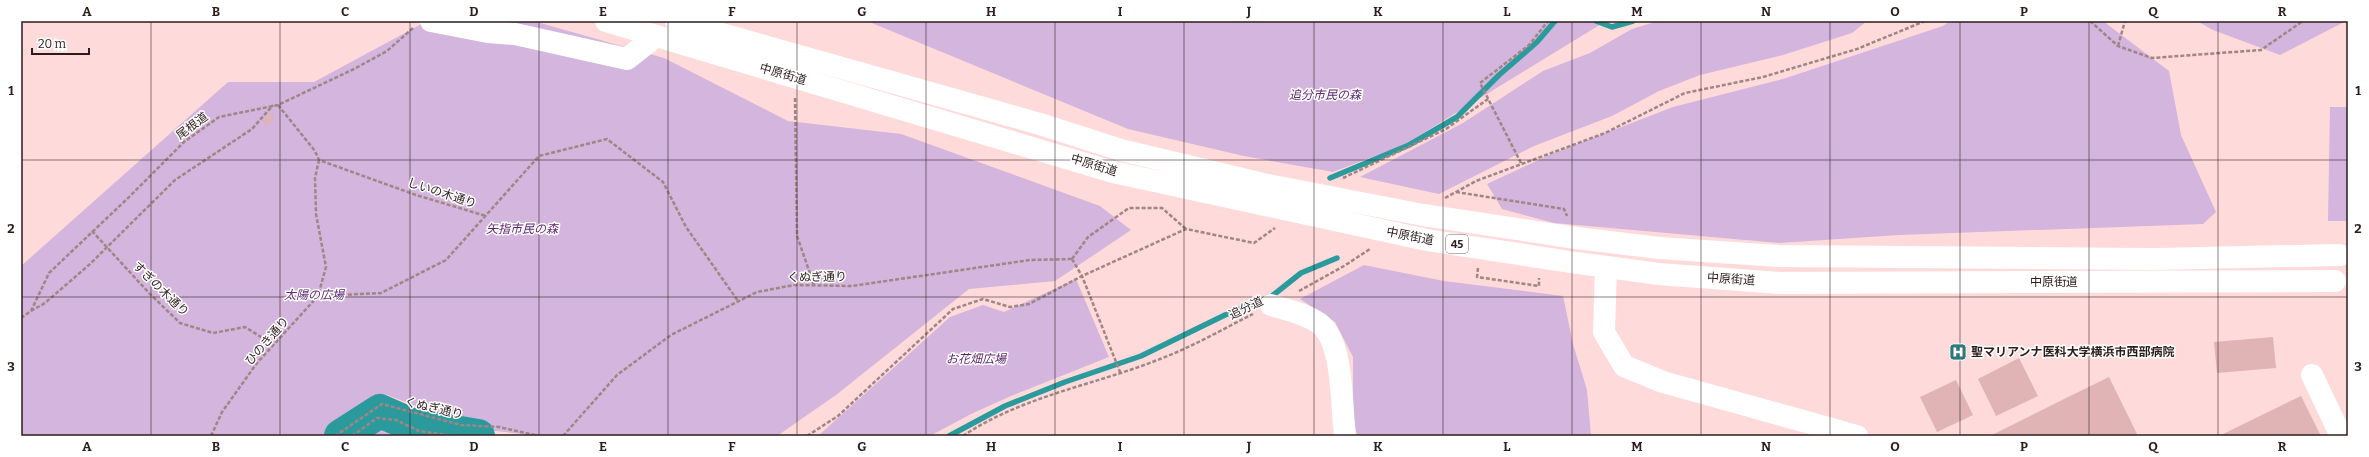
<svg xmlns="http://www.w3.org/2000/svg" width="2369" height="457" font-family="Bitter,'Noto Sans JP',serif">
	<rect width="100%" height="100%" fill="#ffdada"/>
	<path fill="#d3b5dd" d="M 427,21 L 533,21 L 664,58 L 788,121 L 901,134 L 1100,206 L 1131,230 L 1055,281 L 969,289 L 836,395 L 777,436 L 541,436 L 477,429 L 387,395 L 325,436 L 21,436 L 21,266 L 228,82 L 314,82 Z
		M 867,21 L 1606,21 L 1402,146 L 1333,172 L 1244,156 L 1128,129 Z
		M 1658,21 L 1867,21 L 1852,33 L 1783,55 L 1700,75 L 1659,91 L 1612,116 L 1534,146 L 1439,194 L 1360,177 L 1463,123 L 1543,71 L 1590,53 L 1632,29 Z
		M 1950,21 L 2103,21 L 2169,71 L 2181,135 L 2216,212 L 2203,224 L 1899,235 L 1779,243 L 1554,223 L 1502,209 L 1487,184 L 1549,155 L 1673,107 L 1783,79 L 1943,26 Z
		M 2197,21 L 2346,21 L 2280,55 L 2213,30 Z
		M 2330,107 L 2348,107 L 2348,221 L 2328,221 Z
		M 1364,265 L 1444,281 L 1563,296 L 1573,344 L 1587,390 L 1591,436 L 1357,436 L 1353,416 L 1353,357 L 1335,322 L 1300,299 Z
		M 1076,279 L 1109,357 L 1011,396 L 971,414 L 930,436 L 818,436 L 950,317 L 983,305 L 1004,312 Z
		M 390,425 L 433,436 L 435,436 L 355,436 L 363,431 Z"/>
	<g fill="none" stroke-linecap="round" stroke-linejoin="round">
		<path stroke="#2b9a9d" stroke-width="5.5" d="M 1596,21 L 1612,27 L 1633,21
			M 1330,178 L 1409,145 L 1457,117 L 1499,75 L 1537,42 L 1555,21
			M 949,436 L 1005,406 L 1065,382 L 1141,356 L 1225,315 L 1272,296 L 1301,273 L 1337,258"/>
		<path stroke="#2b9a9d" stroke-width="34" d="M 341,436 L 380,411 L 412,425 L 478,436"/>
	</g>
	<path fill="#e0b4b4" d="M 271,113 L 275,118 L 266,126 L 262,121 Z
		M 2273,337 L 2276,368 L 2217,373 L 2214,342 Z
		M 2019,358 L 2038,396 L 1996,416 L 1978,379 Z
		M 2109,377 L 2138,436 L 1990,436 L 2064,399 Z
		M 1956,380 L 1973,415 L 1937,432 L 1920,397 Z
		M 2301,396 L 2321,436 L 2219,436 Z"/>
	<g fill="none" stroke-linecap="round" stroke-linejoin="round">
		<path stroke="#a08585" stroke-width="2.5" stroke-dasharray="4 2" stroke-linecap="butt" d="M 2090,21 L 2118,46 L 2152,58 L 2261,50 L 2303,21
			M 2118,46 L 2125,21
			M 795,98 L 797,236 L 814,285
			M 278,105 L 315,151 L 319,160 L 416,195 L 486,216
			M 1521,163 L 1480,83 L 1529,45 L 1548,21
			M 1343,178 L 1446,129 L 1488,99
			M 1456,192 L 1564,209 L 1567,216
			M 1445,198 L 1476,181 L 1605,133 L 1685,93 L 1763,77 L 1857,49 L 1925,21
			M 92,231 L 149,293 L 180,323 L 213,333 L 245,327 L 274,345
			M 1072,259 L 1088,237 L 1129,208 L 1162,208 L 1186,229
			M 1072,259 L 1082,276 L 1120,372
			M 1478,268 L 1477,277 L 1539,286 L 1539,278
			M 1299,291 L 1344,266 L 1370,249
			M 318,296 L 381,293 L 446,260 L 539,156 L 607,139 L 663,182 L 686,227 L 738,301
			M 31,311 L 45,303 L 90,264 L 175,180 L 252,129 L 273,105
			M 21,318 L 31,311 L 49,273 L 127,199 L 184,142 L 219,117 L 278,105 L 354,69 L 387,51 L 413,28
			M 211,436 L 222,412 L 257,363 L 318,296 L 326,267 L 316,214 L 315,178 L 319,160
			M 335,436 L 382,404 L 461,425 L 499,427 L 539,436
			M 352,436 L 377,418 L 396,420 L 419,431 L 454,436
			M 563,436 L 617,375 L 671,335 L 757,292 L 794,285 L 852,286 L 1030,260 L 1072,259
			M 807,436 L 838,416 L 953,309 L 983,299 L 1010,307 L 1029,304 L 1082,276 L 1186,229 L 1254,243 L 1275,228
			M 963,436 C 1022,396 1095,385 1160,359 C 1192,347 1223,329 1253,314"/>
		<path stroke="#fff" stroke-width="22" d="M 431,21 L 488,32 L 515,34 L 627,59 L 655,37
			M 1606,267 L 1604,332 L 1624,366 L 1663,382 L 1857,436
			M 1271,305 C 1288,310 1306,314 1320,324 C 1344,343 1341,406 1345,436
			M 2312,375 L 2341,436"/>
		<path stroke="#fff" stroke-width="22" d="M 606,21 L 1113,172 L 1427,240 L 1570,262 L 1659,274 L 1780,283 L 2335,281
			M 676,21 L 1040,124 L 1121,150 L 1263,184 L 1423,215 L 1576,238 L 1659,248 L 1779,256 L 2154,259 L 2340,255"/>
	</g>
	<path fill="none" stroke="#2c1c1c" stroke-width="1" stroke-opacity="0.55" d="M 151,21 L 151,436M 280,21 L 280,436M 410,21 L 410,436M 539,21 L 539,436M 668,21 L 668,436M 797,21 L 797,436M 926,21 L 926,436M 1055,21 L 1055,436M 1184,21 L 1184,436M 1314,21 L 1314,436M 1443,21 L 1443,436M 1572,21 L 1572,436M 1701,21 L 1701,436M 1830,21 L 1830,436M 1960,21 L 1960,436M 2089,21 L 2089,436M 2218,21 L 2218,436M 21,160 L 2348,160M 21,297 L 2348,297"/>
	<defs>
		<g id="hospital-square" transform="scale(0.9)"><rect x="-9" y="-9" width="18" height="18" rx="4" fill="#2e787a" stroke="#fff"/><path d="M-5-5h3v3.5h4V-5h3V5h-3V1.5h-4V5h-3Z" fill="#fff"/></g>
	</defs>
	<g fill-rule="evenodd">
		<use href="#hospital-square" x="1958" y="352"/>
	</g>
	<g text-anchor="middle" stroke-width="3" stroke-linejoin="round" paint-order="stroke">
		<rect fill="#fff" stroke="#6b6060" stroke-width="1" x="1446" y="235" width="22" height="18" rx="3"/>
		<g font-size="11" font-weight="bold" fill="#2c1c1c">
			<text x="1457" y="248">45</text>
		</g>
		<g font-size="12" fill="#2c1c1c" stroke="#fff">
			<text transform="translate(783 74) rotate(16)" y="4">中原街道</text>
			<text transform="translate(192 126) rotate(-37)" y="4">尾根道</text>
			<text transform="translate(1094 165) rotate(17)" y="4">中原街道</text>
			<text transform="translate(442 193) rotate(18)" y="4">しいの木通り</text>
			<text transform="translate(1410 236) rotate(11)" y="4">中原街道</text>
			<text transform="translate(817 277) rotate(-1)" y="4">くぬぎ通り</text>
			<text transform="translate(1731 279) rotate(4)" y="4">中原街道</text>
			<text x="2054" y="286">中原街道</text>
			<text transform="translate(161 289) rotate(44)" y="4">すぎの木通り</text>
			<text transform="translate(1246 308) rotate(-26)" y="4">追分道</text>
			<text transform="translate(267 341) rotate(-49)" y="4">ひのき通り</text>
			<text transform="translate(434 408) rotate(13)" y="4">くぬぎ通り</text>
		</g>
		<g font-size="12" font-style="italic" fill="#5e286f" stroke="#fff">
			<text x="1325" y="99">追分市民の森</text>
			<text x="522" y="233">矢指市民の森</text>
			<text x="314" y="299">太陽の広場</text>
			<text x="976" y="363">お花畑広場</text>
		</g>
		<g font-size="12" font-weight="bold" fill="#2c1c1c" stroke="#fff" text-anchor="start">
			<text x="1971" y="356">聖マリアンナ医科大学横浜市西部病院</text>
		</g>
	</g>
	<rect width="2369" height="457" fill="none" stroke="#ffffff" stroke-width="44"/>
	<path d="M32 48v6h57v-6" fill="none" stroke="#2c1c1c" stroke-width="2"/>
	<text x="38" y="48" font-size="12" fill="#2c1c1c" stroke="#ffffff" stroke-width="3" paint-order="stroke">20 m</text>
	<rect x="22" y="22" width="2325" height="413" fill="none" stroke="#2c1c1c" stroke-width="1.5"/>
	<g font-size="13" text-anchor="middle" font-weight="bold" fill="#2c1c1c">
		<text x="87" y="16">A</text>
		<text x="216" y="16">B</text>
		<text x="345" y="16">C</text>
		<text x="474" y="16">D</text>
		<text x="603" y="16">E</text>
		<text x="732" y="16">F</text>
		<text x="862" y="16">G</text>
		<text x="991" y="16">H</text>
		<text x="1120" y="16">I</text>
		<text x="1249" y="16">J</text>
		<text x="1378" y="16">K</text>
		<text x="1507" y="16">L</text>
		<text x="1637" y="16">M</text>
		<text x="1766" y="16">N</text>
		<text x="1895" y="16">O</text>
		<text x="2024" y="16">P</text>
		<text x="2153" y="16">Q</text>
		<text x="2282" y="16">R</text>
		<text x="11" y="95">1</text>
		<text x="2358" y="95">1</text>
		<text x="11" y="233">2</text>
		<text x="2358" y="233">2</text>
		<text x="11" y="371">3</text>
		<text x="2358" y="371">3</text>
		<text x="87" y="451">A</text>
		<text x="216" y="451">B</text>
		<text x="345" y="451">C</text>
		<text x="474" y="451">D</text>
		<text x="603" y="451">E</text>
		<text x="732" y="451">F</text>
		<text x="862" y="451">G</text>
		<text x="991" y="451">H</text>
		<text x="1120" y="451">I</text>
		<text x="1249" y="451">J</text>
		<text x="1378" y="451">K</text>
		<text x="1507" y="451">L</text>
		<text x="1637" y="451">M</text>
		<text x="1766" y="451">N</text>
		<text x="1895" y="451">O</text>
		<text x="2024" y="451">P</text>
		<text x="2153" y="451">Q</text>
		<text x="2282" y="451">R</text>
	</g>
</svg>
